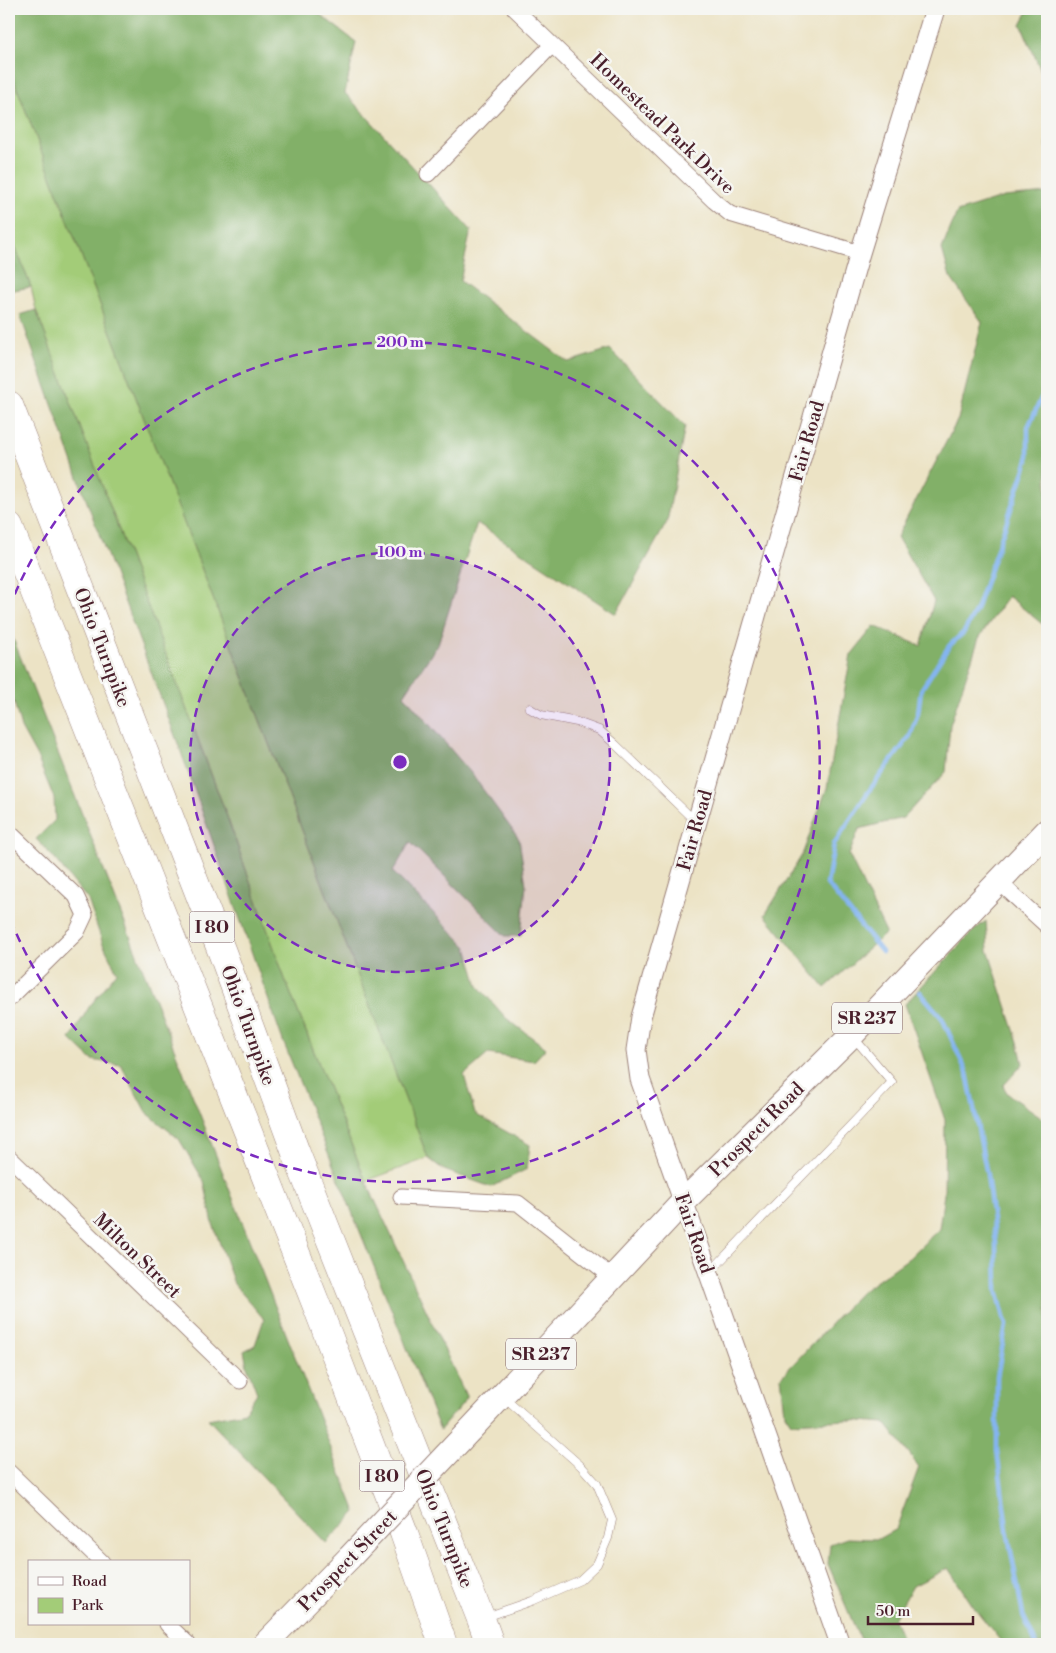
<svg xmlns="http://www.w3.org/2000/svg" width="1056" height="1653" font-family="'Libre Bodoni',serif">
	<rect width="100%" height="100%" fill="#f6f6f2"/>
	<filter id="ink" filterUnits="userSpaceOnUse"><feTurbulence type="fractalNoise" baseFrequency=".02" numOctaves="2"/><feDisplacementMap in="SourceGraphic" scale="10" xChannelSelector="R" yChannelSelector="G"/><feConvolveMatrix kernelMatrix="1 2 1 2 8 2 1 2 1" color-interpolation-filters="sRGB"/></filter>
	<filter id="wash" filterUnits="userSpaceOnUse"><feTurbulence type="fractalNoise" baseFrequency=".0096" numOctaves="4" result="noise"/><feDisplacementMap in="SourceGraphic" scale="20" xChannelSelector="R" yChannelSelector="G"/><feGaussianBlur stdDeviation="1.12" result="paint"/><feColorMatrix in="noise" values="0 0 0 0 0 0 0 0 0 0 0 0 0 0 0 0 0 1.4 0 .05"/><feComposite in="paint" operator="in"/></filter>
	<g filter="url(#wash)">
		<rect width="100%" height="100%" fill="#ece3c5"/>
		<path fill="#a3cc78" stroke="#767652" d="M 9,67 L 428,1158 L 366,1181 L 286,982 L 225,811 L 36,310 L 31,287 L 9,230 Z"/>
		<path fill="#82b068" stroke="#66684a" d="M 9,9 L 313,9 L 356,42 L 345,93 L 471,230 L 460,281 L 568,362 L 610,349 L 685,426 L 667,522 L 616,614 L 477,523 L 438,644 L 404,695 L 471,773 L 519,839 L 526,885 L 521,936 L 505,936 L 410,842 L 393,872 L 467,947 L 478,986 L 506,1018 L 546,1048 L 534,1061 L 488,1054 L 464,1075 L 475,1114 L 530,1145 L 527,1169 L 491,1187 L 444,1170 L 428,1158 L 9,67 Z
			M 1029,9 L 1047,9 L 1047,160 L 1047,85 L 1021,24 Z
			M 1047,193 L 1047,628 L 1008,596 L 979,638 L 950,725 L 946,772 L 903,818 L 859,829 L 849,855 L 886,933 L 825,988 L 765,915 L 802,855 L 827,788 L 851,655 L 874,626 L 921,646 L 934,601 L 897,537 L 958,419 L 982,322 L 950,277 L 942,249 L 957,212 L 1004,197 Z
			M 9,230 L 31,287 L 9,291 Z
			M 36,310 L 225,811 L 286,982 L 366,1181 L 467,1398 L 440,1430 L 283,1041 L 180,749 L 84,494 L 20,315 Z
			M 9,628 L 356,1512 L 326,1543 L 208,1419 L 245,1412 L 257,1393 L 247,1366 L 244,1351 L 255,1345 L 264,1319 L 234,1284 L 213,1224 L 204,1181 L 179,1139 L 146,1112 L 121,1065 L 92,1060 L 70,1039 L 89,1007 L 117,972 L 103,944 L 88,900 L 53,857 L 36,839 L 55,820 L 54,798 L 37,757 L 21,728 L 14,702 L 9,692 Z
			M 986,921 L 988,950 L 1018,1042 L 1023,1064 L 1003,1086 L 1008,1094 L 1047,1121 L 1047,1644 L 1003,1644 L 973,1606 L 948,1568 L 913,1586 L 894,1619 L 904,1644 L 862,1644 L 828,1564 L 830,1544 L 847,1538 L 878,1539 L 896,1529 L 919,1467 L 885,1423 L 848,1420 L 791,1423 L 785,1414 L 781,1377 L 860,1293 L 909,1258 L 939,1229 L 944,1194 L 945,1120 L 905,1004 L 973,931 Z"/>
		<g fill="none" stroke-linecap="round" stroke-linejoin="round">
			<path stroke="#84b5f0" stroke-width="4.5" d="M 882,952 L 827,884 L 834,844 L 871,788 L 910,736 L 918,713 L 921,690 L 949,646 L 964,632 L 976,610 L 1028,460 L 1028,427 L 1047,386
				M 920,992 L 942,1018 L 967,1073 L 987,1175 L 996,1243 L 997,1290 L 1006,1325 L 997,1377 L 997,1450 L 1007,1530 L 1023,1615 L 1036,1644"/>
		</g>
	</g>
	<g filter="url(#ink)">
		<g fill="none" stroke-linecap="round" stroke-linejoin="round">
			<g stroke="#9b8178" stroke-width="9">
				<path id="service" d="M 529,708 L 541,715 L 577,722 L 599,730 L 615,744 L 695,821
					M 710,1272 L 892,1082 L 854,1038
					M 486,1617 L 532,1601 L 580,1580 L 597,1564 L 608,1538 L 612,1520 L 597,1484 L 581,1466 L 503,1397"/>
			</g>
			<g stroke="#9b8178" stroke-width="17">
				<path id="minor" d="M 515,9 L 714,201 L 730,214 L 860,253
					M 428,174 L 552,45
					M 9,832 L 76,896 L 85,915 L 77,932 L 9,999
					M 998,881 L 1047,926
					M 9,1157 L 240,1381
					M 401,1197 L 518,1203 L 612,1277
					M 9,1472 L 102,1562
					M 167,1624 L 188,1644"/>
			</g>
			<g stroke="#9b8178" stroke-width="21">
				<path id="tertiary" d="M 840,1644 L 640,1079 L 636,1050 L 641,1017 L 860,253 L 935,9"/>
			</g>
			<g stroke="#9b8178" stroke-width="26">
				<path id="primary" d="M 469,1431 L 683,1202 L 852,1035 L 1047,831
					M 265,1644 L 350,1557"/>
			</g>
			<g stroke="#9b8178" stroke-width="29">
				<path id="motorway" d="M 9,405 L 222,952 L 296,1153 L 481,1619 L 490,1644
					M 9,527 L 318,1309 L 404,1533 L 443,1644"/>
			</g>
			<use href="#service" stroke="#fff" stroke-width="8"/>
			<use href="#minor" stroke="#fff" stroke-width="15"/>
			<use href="#tertiary" stroke="#fff" stroke-width="19"/>
			<use href="#primary" stroke="#fff" stroke-width="24"/>
			<use href="#motorway" stroke="#fff" stroke-width="28"/>
			<g stroke="#9b8178" stroke-width="26" stroke-linecap="butt">
				<path id="primary-bridge" d="M 350,1557 L 469,1431"/>
			</g>
			<use href="#primary-bridge" stroke="#fff" stroke-width="24"/>
		</g>
	</g>
	<circle cx="400" cy="762" r="210" fill="#7b2cbf" fill-opacity=".12"/>
	<g fill="none" stroke="#7b2cbf" stroke-width="2.5" stroke-dasharray="9 6">
		<circle cx="400" cy="762" r="210"/>
		<path d="M9 608A420 420 0 1 1 9 916"/>
	</g>
	<g text-anchor="middle" stroke-width="5" stroke-linejoin="round" paint-order="stroke">
		<g fill="#f6f6f2" stroke="#7e6067" stroke-width="1">
			<rect x="189.5" y="911.5" width="45" height="31" rx="4"/>
			<rect x="832" y="1002.5" width="70" height="31" rx="4"/>
			<rect x="506" y="1338.5" width="70" height="31" rx="4"/>
			<rect x="359.5" y="1460.5" width="45" height="31" rx="4"/>
		</g>
		<g font-size="18" font-weight="bold" fill="#4a1f2b">
			<text x="212" y="933">I 80</text>
			<text x="867" y="1024">SR 237</text>
			<text x="541" y="1360">SR 237</text>
			<text x="382" y="1482">I 80</text>
		</g>
		<g font-size="19" fill="#4a1f2b" stroke="#f6f6f2">
			<text transform="translate(663 123) rotate(44)" y="7">Homestead Park Drive</text>
			<text transform="translate(806 441) rotate(-74)" y="7">Fair Road</text>
			<text transform="translate(103 647) rotate(69)" y="7">Ohio Turnpike</text>
			<text transform="translate(694 830) rotate(-74)" y="7">Fair Road</text>
			<text transform="translate(249 1025) rotate(70)" y="7">Ohio Turnpike</text>
			<text transform="translate(756 1129) rotate(-45)" y="7">Prospect Road</text>
			<text transform="translate(695 1233) rotate(71)" y="7">Fair Road</text>
			<text transform="translate(138 1255) rotate(44)" y="7">Milton Street</text>
			<text transform="translate(445 1528) rotate(68)" y="7">Ohio Turnpike</text>
			<text transform="translate(347 1560) rotate(-46)" y="7">Prospect Street</text>
		</g>
	</g>
	<circle cx="400" cy="762" r="8" fill="#7b2cbf" stroke="#f6f6f2" stroke-width="2.5"/>
	<g font-size="15" text-anchor="middle" font-weight="bold" fill="#7b2cbf" stroke="#f6f6f2" stroke-width="5" stroke-linejoin="round" paint-order="stroke">
		<text x="400" y="347">200 m</text>
		<text x="400" y="557">100 m</text>
	</g>
	<rect width="1056" height="1653" fill="none" stroke="#f6f6f2" stroke-width="30"/>
	<rect x="28" y="1560" width="162" height="65" fill="#f6f6f2" stroke="#b1a0a2"/>
	<rect x="38" y="1577" width="25" height="8" fill="#ffffff" stroke="#b1a0a2"/>
	<text x="72" y="1586" font-size="15" fill="#4a1f2b">Road</text>
	<rect x="38" y="1598" width="25" height="15" fill="#a3cc78" stroke="#b1a0a2"/>
	<text x="72" y="1610" font-size="15" fill="#4a1f2b">Park</text>
	<path d="M868 1616v8h105v-8" fill="none" stroke="#4a1f2b" stroke-width="2.5"/>
	<text x="876" y="1616" font-size="15" fill="#4a1f2b" stroke="#f6f6f2" stroke-width="4" paint-order="stroke">50 m</text>
</svg>
